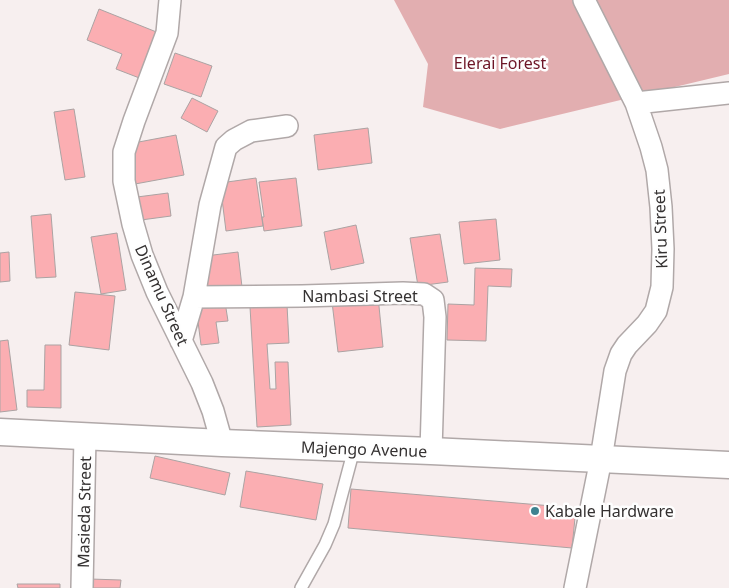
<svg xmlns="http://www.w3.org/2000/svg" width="729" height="588" font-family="'Noto Sans',sans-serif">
	<rect width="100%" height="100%" fill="#f7efef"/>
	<path fill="#e2aeb0" d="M 394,0 L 729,0 L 729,74 L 500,129 L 423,107 L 428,64 Z"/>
	<path fill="#fbaeb2" stroke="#aba3a3" d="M 99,9 L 159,33 L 142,79 L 116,69 L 122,54 L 87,40 Z
		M 175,53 L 212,66 L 201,97 L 164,84 Z
		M 192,98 L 218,111 L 207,132 L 181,118 Z
		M 74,109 L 85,177 L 65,180 L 54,112 Z
		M 368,128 L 372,163 L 318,170 L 314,135 Z
		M 176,135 L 184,175 L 135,184 L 128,144 Z
		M 256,178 L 263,226 L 226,231 L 220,183 Z
		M 296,178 L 302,226 L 264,231 L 262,217 L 264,217 L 259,182 Z
		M 168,193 L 171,216 L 141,220 L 137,197 Z
		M 51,214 L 56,277 L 36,278 L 31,216 Z
		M 496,219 L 500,260 L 464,264 L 459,222 Z
		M 356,225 L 364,263 L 331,270 L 324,232 Z
		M 117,233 L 126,290 L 101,294 L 91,237 Z
		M 440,234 L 448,282 L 418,286 L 410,238 Z
		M 9,252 L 10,281 L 0,282 L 0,253 Z
		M 238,252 L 242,287 L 208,290 L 205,256 Z
		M 475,268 L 512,269 L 511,287 L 488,286 L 486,341 L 447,340 L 448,304 L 474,305 Z
		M 75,292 L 115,296 L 109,350 L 69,345 Z
		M 378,296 L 383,347 L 338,352 L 332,302 Z
		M 225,302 L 228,321 L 216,322 L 219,343 L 201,345 L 196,306 Z
		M 287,305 L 289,343 L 267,344 L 270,389 L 276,389 L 275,362 L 288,362 L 291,425 L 257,427 L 250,307 Z
		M 8,340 L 17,410 L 0,412 L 0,341 Z
		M 45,345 L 61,345 L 61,408 L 27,407 L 27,390 L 44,390 Z
		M 155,456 L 230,473 L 225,495 L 150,478 Z
		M 246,471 L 323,484 L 316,520 L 240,507 Z
		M 351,489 L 576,508 L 572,548 L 348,528 Z
		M 90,579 L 121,580 L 120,588 L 90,588 Z
		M 17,584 L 60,584 L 60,588 L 18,588 Z"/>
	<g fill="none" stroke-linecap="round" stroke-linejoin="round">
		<g stroke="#b0a8a8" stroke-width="14">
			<path id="service" d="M 301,588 L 325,545 L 334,524 L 354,449"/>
		</g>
		<g stroke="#b0a8a8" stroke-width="24">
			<path id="minor" d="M 170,0 L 167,33 L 134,121 L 124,152 L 124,181 L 133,224 L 142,255 L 157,292 L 202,383 L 213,411 L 222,443
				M 636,103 L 729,93
				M 194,297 L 302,296 L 403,293 L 424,294 L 433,300 L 435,317 L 431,451
				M 181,341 L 194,297 L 210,205 L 226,147 L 234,140 L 251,131 L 287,126
				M 82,588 L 85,436
				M 575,588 L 601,459 L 615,371 L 621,354 L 627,345 L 647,324 L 656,311 L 662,287 L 663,249 L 661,207 L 657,170 L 651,147 L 636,103 L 584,0"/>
		</g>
		<g stroke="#b0a8a8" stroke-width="29">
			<path id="tertiary" d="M 0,432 L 222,443 L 431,451 L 729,465"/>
		</g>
		<use href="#service" stroke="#fff" stroke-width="11"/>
		<use href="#minor" stroke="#fff" stroke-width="21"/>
		<use href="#tertiary" stroke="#fff" stroke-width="26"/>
	</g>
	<circle fill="#3e8290" stroke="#fefefe" stroke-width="2" cx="535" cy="511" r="5"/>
	<g text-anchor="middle" stroke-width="5" stroke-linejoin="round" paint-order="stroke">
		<g font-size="16" fill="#6d1526" stroke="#fefefe">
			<text x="500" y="69">Elerai Forest</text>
		</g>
		<g font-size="16" fill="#343131" stroke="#fefefe">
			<text transform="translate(660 229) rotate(-92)" y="6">Kiru Street</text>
			<text transform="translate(162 295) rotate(66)" y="6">Dinamu Street</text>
			<text x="360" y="302">Nambasi Street</text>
			<text transform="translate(364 449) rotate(2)" y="6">Majengo Avenue</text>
			<text transform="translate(84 512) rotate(-89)" y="6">Masieda Street</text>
		</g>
		<g font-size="16" fill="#343131" stroke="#fefefe" text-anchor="start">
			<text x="545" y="517">Kabale Hardware</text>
		</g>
	</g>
</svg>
